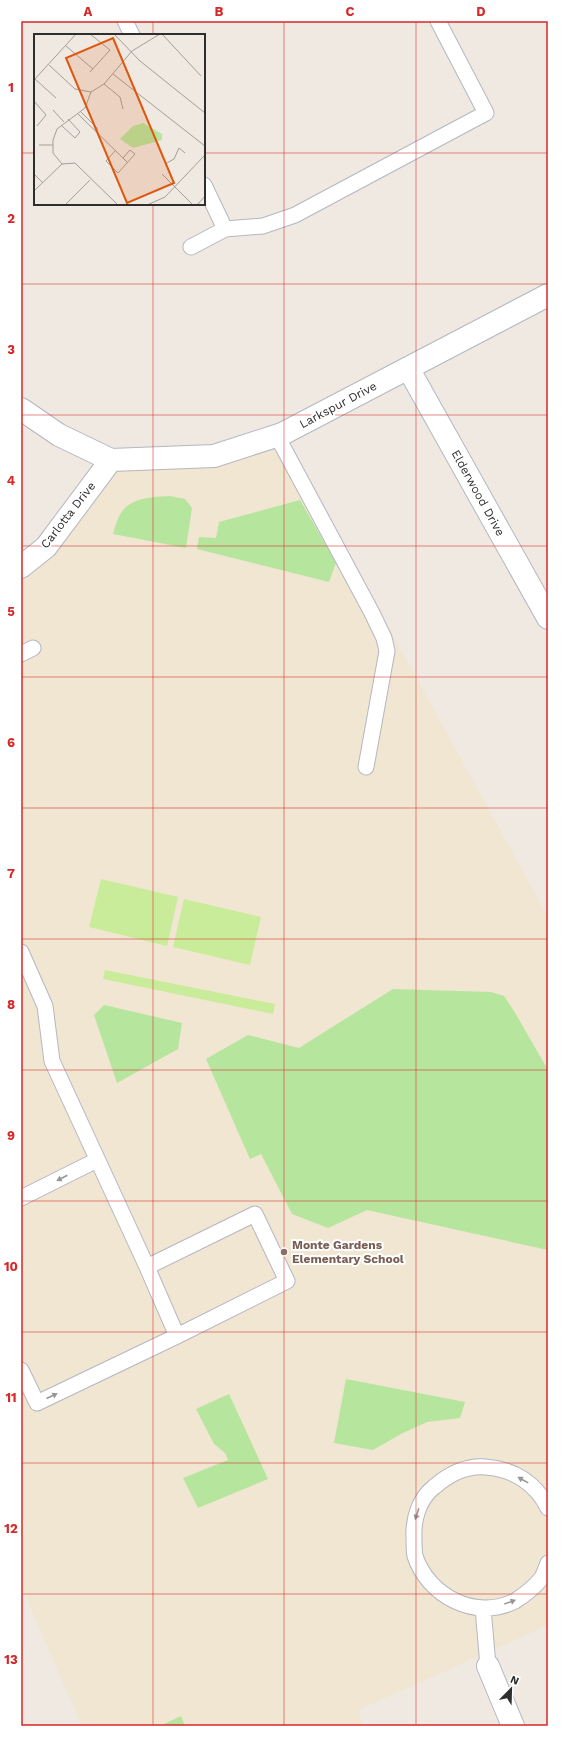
<svg xmlns="http://www.w3.org/2000/svg" width="569" height="1747" font-family="'Work Sans',sans-serif">
	<rect width="100%" height="100%" fill="#efe9e1"/>
	<path fill="#f0e6d1" d="M 282,434 L 548,917 L 548,1625 L 358,1710 L 363,1726 L 82,1726 L 21,1586 L 21,567 L 111,460 L 214,456 Z"/>
	<path fill="#b6e59e" d="M 170,496 L 185,499 L 192,508 L 186,548 L 113,534 C 115,527 117,519 121,513 C 131,497 154,497 170,496 Z
		M 300,500 L 336,563 L 329,582 L 197,549 L 199,537 L 216,538 L 219,522 Z
		M 393,989 L 491,992 L 504,996 L 514,1011 L 548,1070 L 548,1250 L 367,1210 L 328,1228 L 292,1214 L 261,1154 L 250,1159 L 206,1059 L 248,1035 L 299,1048 Z
		M 104,1005 L 182,1023 L 178,1049 L 117,1083 L 94,1015 Z
		M 346,1379 L 465,1402 L 460,1418 L 427,1422 L 401,1434 L 373,1450 L 334,1443 Z
		M 229,1394 L 268,1479 L 198,1508 L 183,1478 L 228,1460 L 225,1453 L 214,1444 L 196,1409 Z
		M 181,1716 L 185,1726 L 160,1726 Z"/>
	<path fill="#c9ec9a" d="M 101,879 L 178,897 L 167,946 L 89,927 Z
		M 184,899 L 261,917 L 250,965 L 173,947 Z
		M 105,970 L 275,1004 L 273,1014 L 103,979 Z"/>
	<g fill="none" stroke-linecap="round" stroke-linejoin="round">
		<g stroke="#b4b7c1" stroke-width="17">
			<path id="service" d="M 125,21 L 132,35
				M 204,185 L 225,229
				M 191,247 L 225,229 L 263,226 L 295,215 L 486,113 L 438,21
				M 277,436 L 372,613 L 384,638 L 387,651 L 366,767
				M 21,654 L 33,648
				M 21,952 L 45,1006 L 52,1061 L 147,1267 L 177,1336
				M 21,1198 L 97,1160
				M 21,1370 L 37,1403 L 177,1336 L 287,1281 L 255,1214 L 147,1267
				M 548,1508 C 536,1483 513,1469 486,1467 C 466,1465 449,1474 434,1487 C 419,1499 413,1519 414,1538 C 414,1544 414,1551 415,1556 C 428,1596 476,1621 515,1601 C 523,1596 535,1586 541,1579 C 544,1575 546,1568 548,1563
				M 483,1608 L 488,1666"/>
		</g>
		<g stroke="#b4b7c1" stroke-width="24">
			<path id="minor" d="M 408,368 L 548,618
				M 21,409 L 59,435 L 111,460 L 214,456 L 282,434 L 548,295
				M 21,567 L 46,547 L 111,460
				M 488,1666 L 513,1726"/>
		</g>
		<use href="#service" stroke="#fff" stroke-width="15"/>
		<use href="#minor" stroke="#fff" stroke-width="22"/>
	</g>
	<defs><path id="oneway-solid" d="M-6-.8H1V-3.2L6.5 0L1 3.2V.8H-6Z"/></defs>
	<g fill="#969696">
		<use href="#oneway-solid" transform="translate(62 1178) rotate(153)"/>
		<use href="#oneway-solid" transform="translate(52 1396) rotate(-25)"/>
		<use href="#oneway-solid" transform="translate(523 1480) rotate(-151)"/>
		<use href="#oneway-solid" transform="translate(417 1514) rotate(108)"/>
		<use href="#oneway-solid" transform="translate(510 1602) rotate(-20)"/>
	</g>
	<path fill="none" stroke="#d62828" stroke-width="1" stroke-opacity="0.55" d="M 153,21 L 153,35M 284,21 L 284,1726M 416,21 L 416,1726M 21,153 L 35,153M 204,153 L 548,153M 153,204 L 153,1726M 21,284 L 548,284M 21,415 L 548,415M 21,546 L 548,546M 21,677 L 548,677M 21,808 L 548,808M 21,939 L 548,939M 21,1070 L 548,1070M 21,1201 L 548,1201M 21,1332 L 548,1332M 21,1463 L 548,1463M 21,1594 L 548,1594"/>
	<circle fill="#8d6e63" stroke="#fff" stroke-width="1.5" cx="284" cy="1252" r="4"/>
	<g text-anchor="middle" stroke-width="4" stroke-linejoin="round" paint-order="stroke">
		<g font-size="12" fill="#2e2e2e" stroke="#fff">
			<text transform="translate(338 405) rotate(-28)" y="4">Larkspur Drive</text>
			<text transform="translate(478 493) rotate(61)" y="4">Elderwood Drive</text>
			<text transform="translate(68 515) rotate(-52)" y="4">Carlotta Drive</text>
		</g>
		<g font-size="12" font-weight="bold" fill="#785e54" stroke="#fff" text-anchor="start">
			<text x="292" y="1249">Monte Gardens<tspan x="292" dy="14">Elementary School</tspan></text>
		</g>
	</g>
	<g transform="translate(34 34)">
		<rect width="171" height="171" fill="#efe9e1"/>
		<path d="M 109,89 L 128,100 L 128,106 L 99,114 L 86,105 L 99,92 Z" fill="#b6e59e"/>
		<path fill="none" stroke="#a29e99" stroke-width="1" d="M 80,0 L 106,27 L 171,79M 128,0 L 167,42M 32,12 L 59,35M 15,31 L 41,55 L 57,58 L 70,50 L 98,17 L 126,0M 56,38 L 76,16 L 56,0M 79,40 L 171,112M 1,45 L 22,64M 0,46 L 42,0M 70,50 L 86,63 L 89,75M 57,58 L 51,74 L 23,95 L 19,106 L 19,119 L 28,130 L 41,129 L 84,171M 0,67 L 12,81 L 3,92M 19,76 L 30,88M 47,78 L 63,94 L 63,98M 44,80 L 94,129M 27,91 L 41,104 L 46,98 L 34,85M 5,111 L 19,111M 81,117 L 72,127 L 84,139 L 101,120 L 96,116 L 89,124M 131,130 L 140,125 L 145,114 L 151,119M 0,140 L 9,149M 128,140 L 159,171M 0,157 L 28,130M 31,171 L 56,146M 113,171 L 131,163 L 171,121M 163,171 L 171,162"/>
		<path fill="#df570e" fill-opacity="0.15" stroke="#df570e" stroke-width="2" d="M 79,4 L 140,149 L 93,169 L 32,24 Z"/>
		<rect width="171" height="171" fill="none" stroke="#2e2e2e" stroke-width="2"/>
	</g>
	<rect width="569" height="1747" fill="none" stroke="#ffffff" stroke-width="44"/>
	<g transform="translate(511 1689) rotate(23)" stroke="#ffffff" stroke-width="3" paint-order="stroke">
	<path d="M0-3L7 15L0 10L-7 15Z" fill="#2e2e2e"/>
	<text y="-6" font-size="11" font-weight="bold" text-anchor="middle" fill="#2e2e2e">N</text>
	</g>
	<rect x="22" y="22" width="525" height="1703" fill="none" stroke="#d62828" stroke-width="1.5"/>
	<g font-size="13" text-anchor="middle" font-weight="bold" fill="#d62828">
		<text x="88" y="16">A</text>
		<text x="219" y="16">B</text>
		<text x="350" y="16">C</text>
		<text x="481" y="16">D</text>
		<text x="11" y="92">1</text>
		<text x="11" y="223">2</text>
		<text x="11" y="354">3</text>
		<text x="11" y="485">4</text>
		<text x="11" y="616">5</text>
		<text x="11" y="747">6</text>
		<text x="11" y="878">7</text>
		<text x="11" y="1009">8</text>
		<text x="11" y="1140">9</text>
		<text x="11" y="1271">10</text>
		<text x="11" y="1402">11</text>
		<text x="11" y="1533">12</text>
		<text x="11" y="1664">13</text>
	</g>
</svg>
